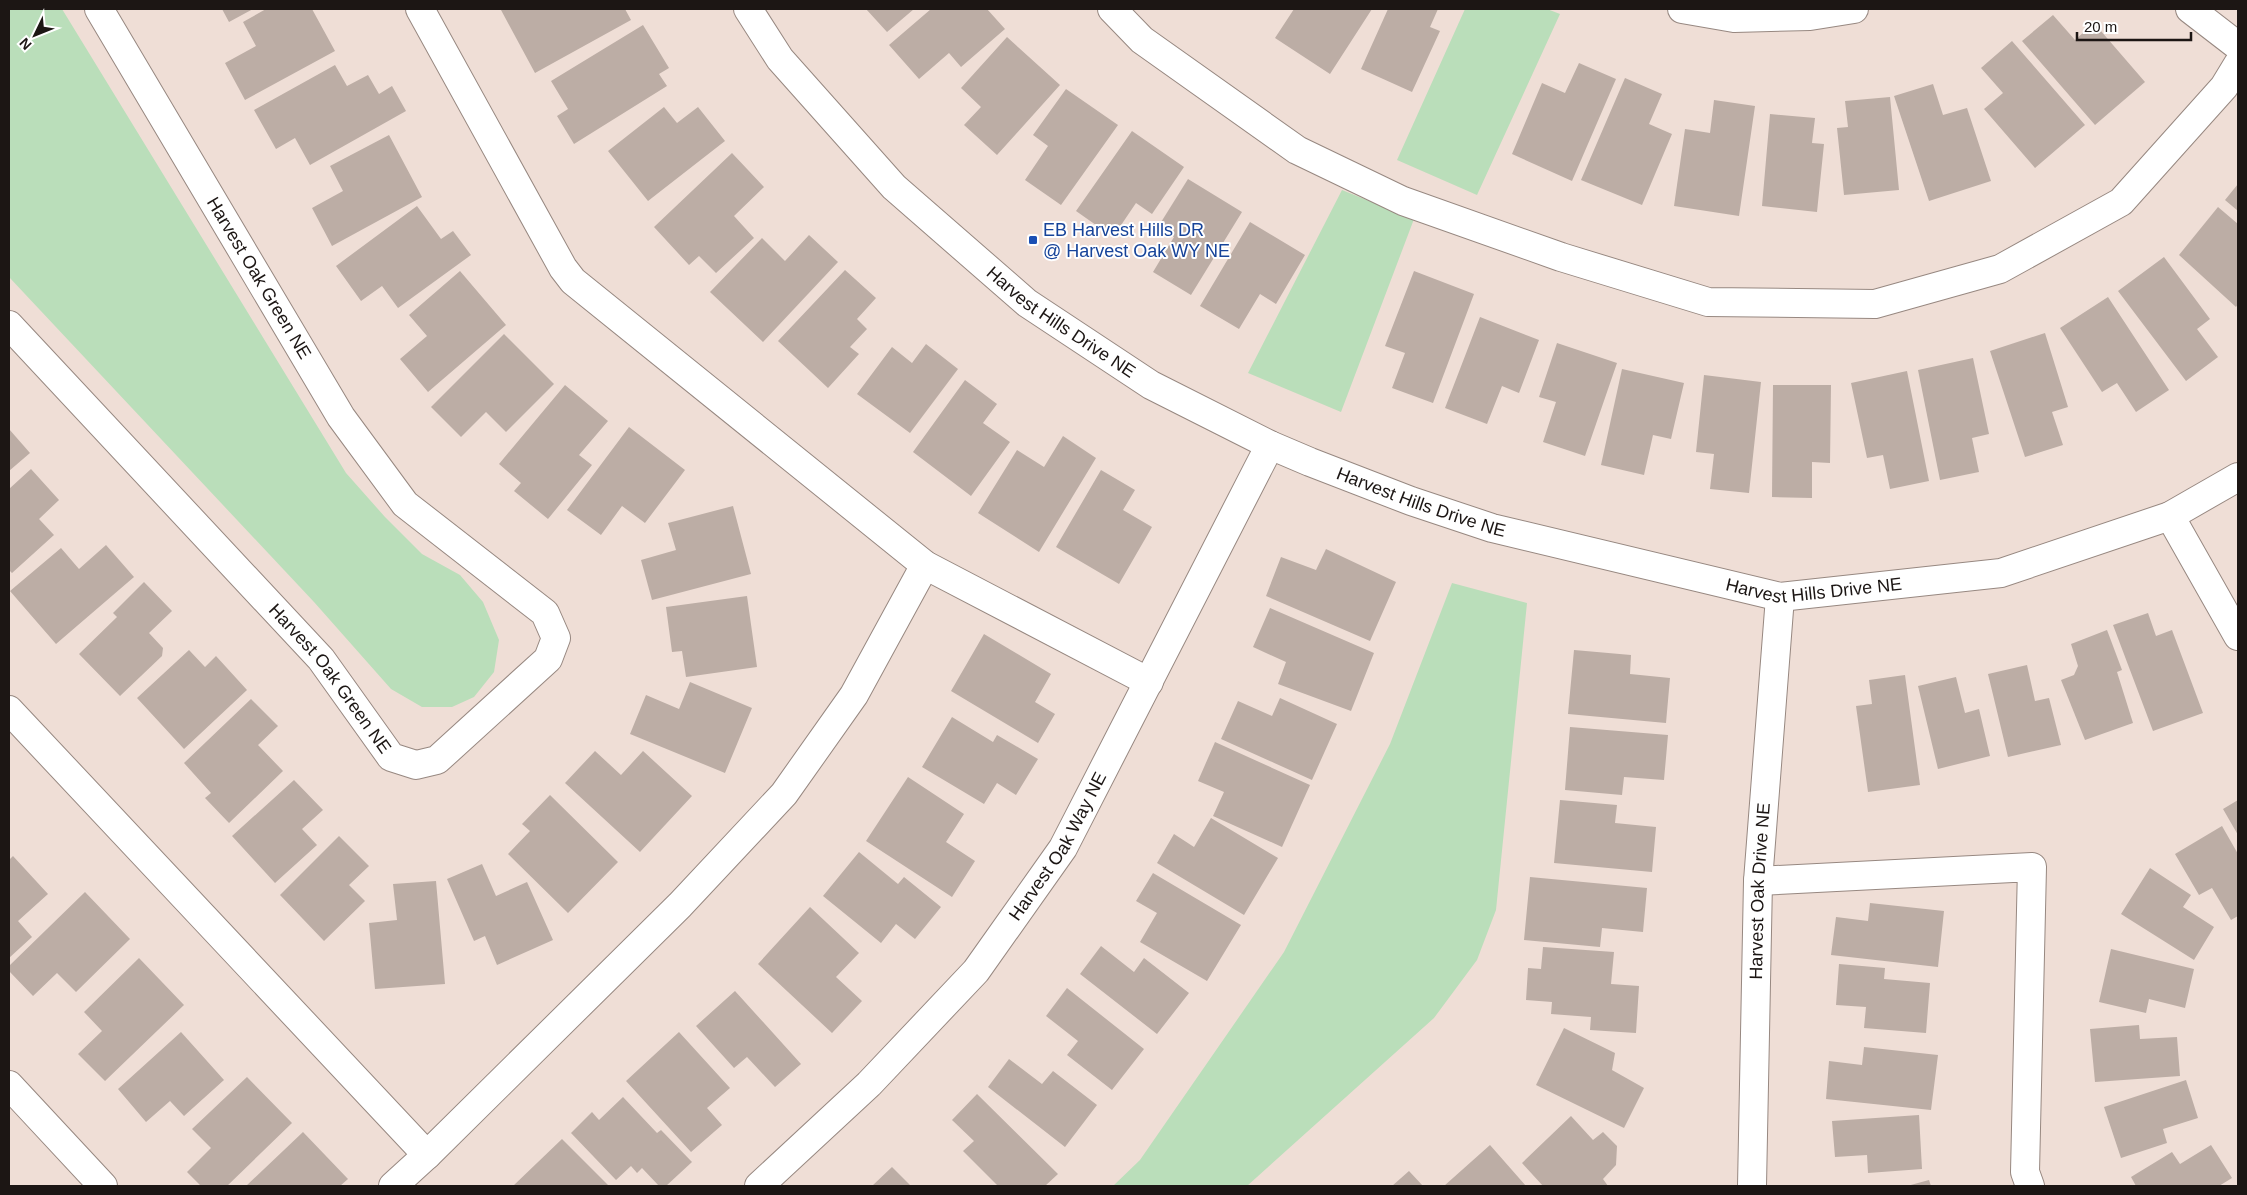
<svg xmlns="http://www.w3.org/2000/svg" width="2247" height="1195" font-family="Arial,sans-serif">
	<rect width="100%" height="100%" fill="#efded6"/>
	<path fill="#badeba" d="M 9,9 L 62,9 L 346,473 L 385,517 L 422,554 L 460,575 L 483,602 L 499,640 L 494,672 L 474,697 L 452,707 L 422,707 L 391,689 L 314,602 L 9,277 Z
		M 1465,9 L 1547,9 L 1560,14 L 1477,195 L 1397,160 Z
		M 1342,190 L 1414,219 L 1341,412 L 1248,373 Z
		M 1452,583 L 1527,603 L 1496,910 L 1477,960 L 1434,1018 L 1247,1186 L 1113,1186 L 1140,1160 L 1284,952 L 1390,744 Z"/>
	<path fill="#bcada5" d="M 222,9 L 253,9 L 229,22 Z
		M 266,9 L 312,9 L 335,51 L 245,100 L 225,63 L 256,46 L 243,22 Z
		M 503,9 L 625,9 L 631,20 L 535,73 L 501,10 Z
		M 866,9 L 914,9 L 887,32 Z
		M 931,9 L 987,9 L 1005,29 L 961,67 L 949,53 L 919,79 L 889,45 Z
		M 1294,9 L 1372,9 L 1330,74 L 1275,38 Z
		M 1388,9 L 1438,9 L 1430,27 L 1440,31 L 1412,92 L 1361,69 Z
		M 2053,15 L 2075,40 L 2094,23 L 2145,82 L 2095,125 L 2022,41 Z
		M 643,25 L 669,68 L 659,74 L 667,86 L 574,144 L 557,116 L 568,109 L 551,81 Z
		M 1007,37 L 1060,85 L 997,155 L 964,125 L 981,107 L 961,88 Z
		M 2012,41 L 2085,125 L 2035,168 L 1984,109 L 2003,93 L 1981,68 Z
		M 1579,63 L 1616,79 L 1572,181 L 1512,154 L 1542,83 L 1565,93 Z
		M 335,65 L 347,86 L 368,75 L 379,94 L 392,86 L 406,111 L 310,165 L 295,138 L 276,149 L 254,110 Z
		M 1625,78 L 1662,94 L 1649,124 L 1672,134 L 1642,205 L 1581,180 Z
		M 1933,84 L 1943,115 L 1967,108 L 1991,181 L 1929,201 L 1894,96 Z
		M 1066,89 L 1118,125 L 1061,205 L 1025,180 L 1048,146 L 1033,135 Z
		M 1890,97 L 1899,190 L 1844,195 L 1837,128 L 1848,127 L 1845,101 Z
		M 1714,100 L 1755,106 L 1739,216 L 1674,206 L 1685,129 L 1710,133 Z
		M 664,107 L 677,123 L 698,107 L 725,141 L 648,201 L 608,151 Z
		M 1770,114 L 1815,118 L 1812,143 L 1824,144 L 1817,212 L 1762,206 Z
		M 1132,131 L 1184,167 L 1152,214 L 1136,203 L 1113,237 L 1076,211 Z
		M 389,135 L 422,197 L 332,246 L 312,208 L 343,191 L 330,166 Z
		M 732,153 L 764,187 L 734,216 L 754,238 L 716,273 L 699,256 L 689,265 L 654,227 Z
		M 1188,179 L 1242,212 L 1191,295 L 1153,272 L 1174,237 L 1158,227 Z
		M 2238,184 L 2238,211 L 2225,200 Z
		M 417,206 L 441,239 L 453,231 L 471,255 L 398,308 L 382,286 L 361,301 L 336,266 Z
		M 2218,207 L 2238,224 L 2238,304 L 2236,307 L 2179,255 Z
		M 1250,222 L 1305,255 L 1276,304 L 1260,294 L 1239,329 L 1200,306 Z
		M 809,235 L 838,262 L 763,342 L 710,292 L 762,238 L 785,261 Z
		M 2164,257 L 2210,319 L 2197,329 L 2218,357 L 2186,381 L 2118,291 Z
		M 845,270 L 876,298 L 857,319 L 867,329 L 850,347 L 859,354 L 828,388 L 778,341 Z
		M 460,271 L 506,325 L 428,392 L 400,359 L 427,336 L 409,315 Z
		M 1414,271 L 1474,294 L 1433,403 L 1392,388 L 1405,353 L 1385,346 Z
		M 2108,297 L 2169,390 L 2136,412 L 2117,383 L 2102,392 L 2060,328 Z
		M 1480,317 L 1539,340 L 1519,393 L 1502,386 L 1487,424 L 1445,408 Z
		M 2045,333 L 2068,407 L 2052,412 L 2063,445 L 2025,457 L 1990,351 Z
		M 504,334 L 554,384 L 506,432 L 486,412 L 461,437 L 431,407 Z
		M 1557,343 L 1617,363 L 1585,456 L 1543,442 L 1556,402 L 1539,397 Z
		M 926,344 L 958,369 L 910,433 L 857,394 L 892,347 L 912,363 Z
		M 1973,358 L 1989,434 L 1972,438 L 1979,472 L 1940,480 L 1918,370 Z
		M 1622,369 L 1684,383 L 1671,439 L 1653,435 L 1644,475 L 1601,465 Z
		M 1907,371 L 1929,481 L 1890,489 L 1883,455 L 1867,458 L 1851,383 Z
		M 1704,375 L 1761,382 L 1749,493 L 1710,489 L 1714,454 L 1696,452 Z
		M 965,380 L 997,404 L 983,423 L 1010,442 L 971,496 L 913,452 Z
		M 565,385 L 608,421 L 579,455 L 592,465 L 548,519 L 514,491 L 521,483 L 499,464 Z
		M 1773,385 L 1831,385 L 1830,463 L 1812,462 L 1812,498 L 1772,497 Z
		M 629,427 L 685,470 L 645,523 L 622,506 L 601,535 L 567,510 Z
		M 9,429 L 30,453 L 9,471 Z
		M 1063,436 L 1096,458 L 1039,552 L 978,513 L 1017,450 L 1044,467 Z
		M 31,469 L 59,500 L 39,519 L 54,535 L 12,573 L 9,570 L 9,489 Z
		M 1101,470 L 1135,490 L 1123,510 L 1152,527 L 1119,584 L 1056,547 Z
		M 733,506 L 751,574 L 652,600 L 641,560 L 676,550 L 668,523 Z
		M 106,545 L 134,577 L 56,644 L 10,591 L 61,548 L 79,569 Z
		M 1326,549 L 1396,582 L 1370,641 L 1266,596 L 1281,557 L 1316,570 Z
		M 144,582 L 172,611 L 149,633 L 163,648 L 162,656 L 120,696 L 79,654 L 117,617 L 113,613 Z
		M 747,596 L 757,667 L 686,677 L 682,651 L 672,652 L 666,607 Z
		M 1270,608 L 1374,653 L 1351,711 L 1278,684 L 1286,662 L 1253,647 Z
		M 2148,613 L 2156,636 L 2172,630 L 2203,713 L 2153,731 L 2113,625 Z
		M 2107,630 L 2122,670 L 2117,672 L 2133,723 L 2085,740 L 2061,680 L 2074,675 L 2078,666 L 2071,644 Z
		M 984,634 L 1051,674 L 1035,702 L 1055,714 L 1038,743 L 951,691 Z
		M 189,650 L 205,667 L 216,656 L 247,690 L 184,749 L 137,698 Z
		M 1574,650 L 1631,655 L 1630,674 L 1670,678 L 1666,723 L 1568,714 Z
		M 2027,665 L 2035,701 L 2049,698 L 2061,745 L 2008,757 L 1988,674 Z
		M 1905,675 L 1920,785 L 1868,792 L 1856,706 L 1872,704 L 1869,680 Z
		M 1956,677 L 1965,713 L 1979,709 L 1990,756 L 1938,769 L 1918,686 Z
		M 690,682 L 752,708 L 725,773 L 630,734 L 646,695 L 679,709 Z
		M 1280,698 L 1337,724 L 1312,780 L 1221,739 L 1238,701 L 1272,716 Z
		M 251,699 L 278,726 L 258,745 L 283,771 L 229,823 L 205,798 L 211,793 L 184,763 Z
		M 952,717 L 993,742 L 997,735 L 1038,759 L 1016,795 L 997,783 L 984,804 L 922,767 Z
		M 1570,727 L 1668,735 L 1664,780 L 1624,777 L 1622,795 L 1565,790 Z
		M 1215,742 L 1310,785 L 1282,847 L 1213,816 L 1224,792 L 1198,781 Z
		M 595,751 L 621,775 L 643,751 L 692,796 L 640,852 L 565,783 Z
		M 908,777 L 964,814 L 946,842 L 975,861 L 952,897 L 866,841 Z
		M 294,780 L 323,810 L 302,829 L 317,845 L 275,883 L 232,836 Z
		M 550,795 L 618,862 L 568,913 L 508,854 L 530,831 L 522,824 Z
		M 1560,800 L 1617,805 L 1615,823 L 1656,827 L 1652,872 L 1554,863 Z
		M 2238,800 L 2238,835 L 2223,809 Z
		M 1211,818 L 1278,858 L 1244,915 L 1157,863 L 1174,834 L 1194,847 Z
		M 2222,826 L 2238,854 L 2238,916 L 2231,920 L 2212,888 L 2199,895 L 2175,854 Z
		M 339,836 L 369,866 L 349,885 L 365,901 L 324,941 L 280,895 Z
		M 859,852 L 898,884 L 904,877 L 941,907 L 915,939 L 896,924 L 881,943 L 823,896 Z
		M 13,856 L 48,894 L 18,921 L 32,937 L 9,958 L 9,860 Z
		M 482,864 L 496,896 L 527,882 L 553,940 L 497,965 L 485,936 L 474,941 L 447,879 Z
		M 2150,868 L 2191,895 L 2183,907 L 2214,927 L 2194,960 L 2121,914 Z
		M 1153,873 L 1241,925 L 1207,981 L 1140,942 L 1157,913 L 1136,901 Z
		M 1530,877 L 1647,888 L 1643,932 L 1602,928 L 1600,947 L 1524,940 Z
		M 436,881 L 445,984 L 375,989 L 369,923 L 397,920 L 393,884 Z
		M 85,892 L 130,939 L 76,992 L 57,973 L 33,996 L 9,971 L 9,966 Z
		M 1870,903 L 1944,911 L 1938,967 L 1831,955 L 1836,917 L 1868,921 Z
		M 810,907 L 859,953 L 836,977 L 862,1001 L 832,1033 L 758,964 Z
		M 1101,946 L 1134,972 L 1144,958 L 1189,993 L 1157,1034 L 1080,974 Z
		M 1543,947 L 1614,952 L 1611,984 L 1639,986 L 1636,1033 L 1590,1030 L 1591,1017 L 1551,1014 L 1552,1002 L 1526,1000 L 1528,968 L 1541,969 Z
		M 2111,949 L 2194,969 L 2185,1008 L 2149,999 L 2146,1013 L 2099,1002 Z
		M 139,958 L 184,1005 L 105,1081 L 78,1054 L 102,1031 L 84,1012 Z
		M 1839,964 L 1885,968 L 1884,979 L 1930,983 L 1926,1033 L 1864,1028 L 1866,1007 L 1836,1005 Z
		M 1067,988 L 1144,1049 L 1112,1090 L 1067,1055 L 1078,1041 L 1046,1016 Z
		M 735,991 L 801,1064 L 775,1087 L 747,1057 L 734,1068 L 696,1026 Z
		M 2139,1025 L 2140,1039 L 2177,1037 L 2180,1076 L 2095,1082 L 2090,1029 Z
		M 1564,1028 L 1615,1053 L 1612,1070 L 1644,1088 L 1624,1128 L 1536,1085 Z
		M 181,1032 L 224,1080 L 184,1116 L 170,1101 L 146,1122 L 118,1089 Z
		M 679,1032 L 730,1088 L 707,1108 L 722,1125 L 691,1152 L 626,1081 Z
		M 1864,1047 L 1938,1055 L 1931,1110 L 1826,1099 L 1829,1061 L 1862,1065 Z
		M 1009,1059 L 1042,1084 L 1053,1071 L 1097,1105 L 1065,1147 L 988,1087 Z
		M 247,1077 L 292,1123 L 227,1186 L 201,1186 L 187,1172 L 211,1148 L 192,1129 Z
		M 2186,1080 L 2198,1118 L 2163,1129 L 2167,1143 L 2121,1158 L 2104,1107 Z
		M 977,1094 L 1058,1174 L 1045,1186 L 998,1186 L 963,1151 L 974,1141 L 952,1120 Z
		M 623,1097 L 657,1133 L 661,1130 L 692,1162 L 666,1186 L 659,1186 L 642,1168 L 637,1173 L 631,1166 L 616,1180 L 571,1133 L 592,1112 L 599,1120 Z
		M 1919,1115 L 1922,1169 L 1868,1173 L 1867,1155 L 1835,1157 L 1832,1121 Z
		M 1571,1116 L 1593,1140 L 1603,1132 L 1617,1146 L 1616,1165 L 1603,1179 L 1608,1186 L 1543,1186 L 1522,1163 Z
		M 303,1132 L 348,1179 L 340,1186 L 246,1186 Z
		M 562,1139 L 609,1186 L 513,1186 Z
		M 1490,1145 L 1526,1186 L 1444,1186 Z
		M 2211,1145 L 2232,1178 L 2219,1186 L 2136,1186 L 2131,1177 L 2172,1152 L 2180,1164 Z
		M 892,1167 L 911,1186 L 872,1186 Z
		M 1409,1171 L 1423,1186 L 1392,1186 Z
		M 1929,1180 L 1931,1186 L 1907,1186 Z"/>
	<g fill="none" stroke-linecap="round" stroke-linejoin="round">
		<g stroke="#978881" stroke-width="30">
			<g id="minor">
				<path d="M 420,9 L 563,268 L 573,281 L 925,565 L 1149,682"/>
				<path id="s1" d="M 748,9 L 780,59 L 894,187 L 1027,303 L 1151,385 L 1270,445 L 1310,462 L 1411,501 L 1492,528 L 1780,597 L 2001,573 L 2170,516 L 2238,477"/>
				<path d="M 1112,9 L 1142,40 L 1297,150 L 1403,201 L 1561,257 L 1708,302 L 1875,304 L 2000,269 L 2121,202 L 2224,87 L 2238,64"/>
				<path d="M 1682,9 L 1734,18 L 1810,16 L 1854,9"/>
				<path d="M 2190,9 L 2238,46"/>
				<path id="s2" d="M 9,325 L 321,659 L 391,757 L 416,765 L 437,760 L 548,659 L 556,638 L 545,613 L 405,504 L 341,417 L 99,9"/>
				<path d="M 2170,516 L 2238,636"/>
				<path d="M 9,710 L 427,1155"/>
				<path d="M 1758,881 L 2032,867 L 2025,1172 L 2030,1186"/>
				<path d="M 9,1085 L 103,1186"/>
				<path d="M 393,1186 L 427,1155 L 680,905 L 784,794 L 854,695 L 925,565"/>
				<path id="s3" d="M 759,1186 L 869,1084 L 976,971 L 1063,848 L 1270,445"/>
				<path id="s4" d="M 1752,1186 L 1758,881 L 1780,597"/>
			</g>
		</g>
		<use href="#minor" stroke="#fff" stroke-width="28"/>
	</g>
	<rect fill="#1a4fb4" stroke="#fff" stroke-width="2" x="1028" y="235" width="10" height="10" rx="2.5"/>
	<g text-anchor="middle" stroke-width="4" stroke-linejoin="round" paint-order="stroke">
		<g font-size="18" fill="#164399" stroke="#fff" text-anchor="start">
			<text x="1043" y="236">EB Harvest Hills DR<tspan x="1043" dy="21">@ Harvest Oak WY NE</tspan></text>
		</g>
		<g font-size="18" fill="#1c1614" stroke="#fff">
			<text transform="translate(259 278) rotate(59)" y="6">Harvest Oak Green NE</text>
			<text dy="6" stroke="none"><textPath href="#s1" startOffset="446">Harvest Hills Drive NE</textPath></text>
			<text dy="6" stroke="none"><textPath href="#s1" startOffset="851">Harvest Hills Drive NE</textPath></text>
			<text dy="6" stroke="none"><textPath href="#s1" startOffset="1256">Harvest Hills Drive NE</textPath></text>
			<text dy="6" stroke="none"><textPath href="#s2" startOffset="478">Harvest Oak Green NE</textPath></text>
			<text dy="6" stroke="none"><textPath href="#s3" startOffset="455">Harvest Oak Way NE</textPath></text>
			<text dy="6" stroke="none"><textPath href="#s4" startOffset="295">Harvest Oak Drive NE</textPath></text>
		</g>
	</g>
	<rect width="2247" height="1195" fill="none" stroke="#1c1614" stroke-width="20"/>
	<g transform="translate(35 35) rotate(227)" stroke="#ffffff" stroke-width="4" paint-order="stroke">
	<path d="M0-4L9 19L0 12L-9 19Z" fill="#1c1614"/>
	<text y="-8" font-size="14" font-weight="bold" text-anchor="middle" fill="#1c1614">N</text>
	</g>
	<path d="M2077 32v8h114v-8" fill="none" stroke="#1c1614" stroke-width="2.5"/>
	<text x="2084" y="32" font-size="15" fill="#1c1614" stroke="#ffffff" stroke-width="4" paint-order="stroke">20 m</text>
</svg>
